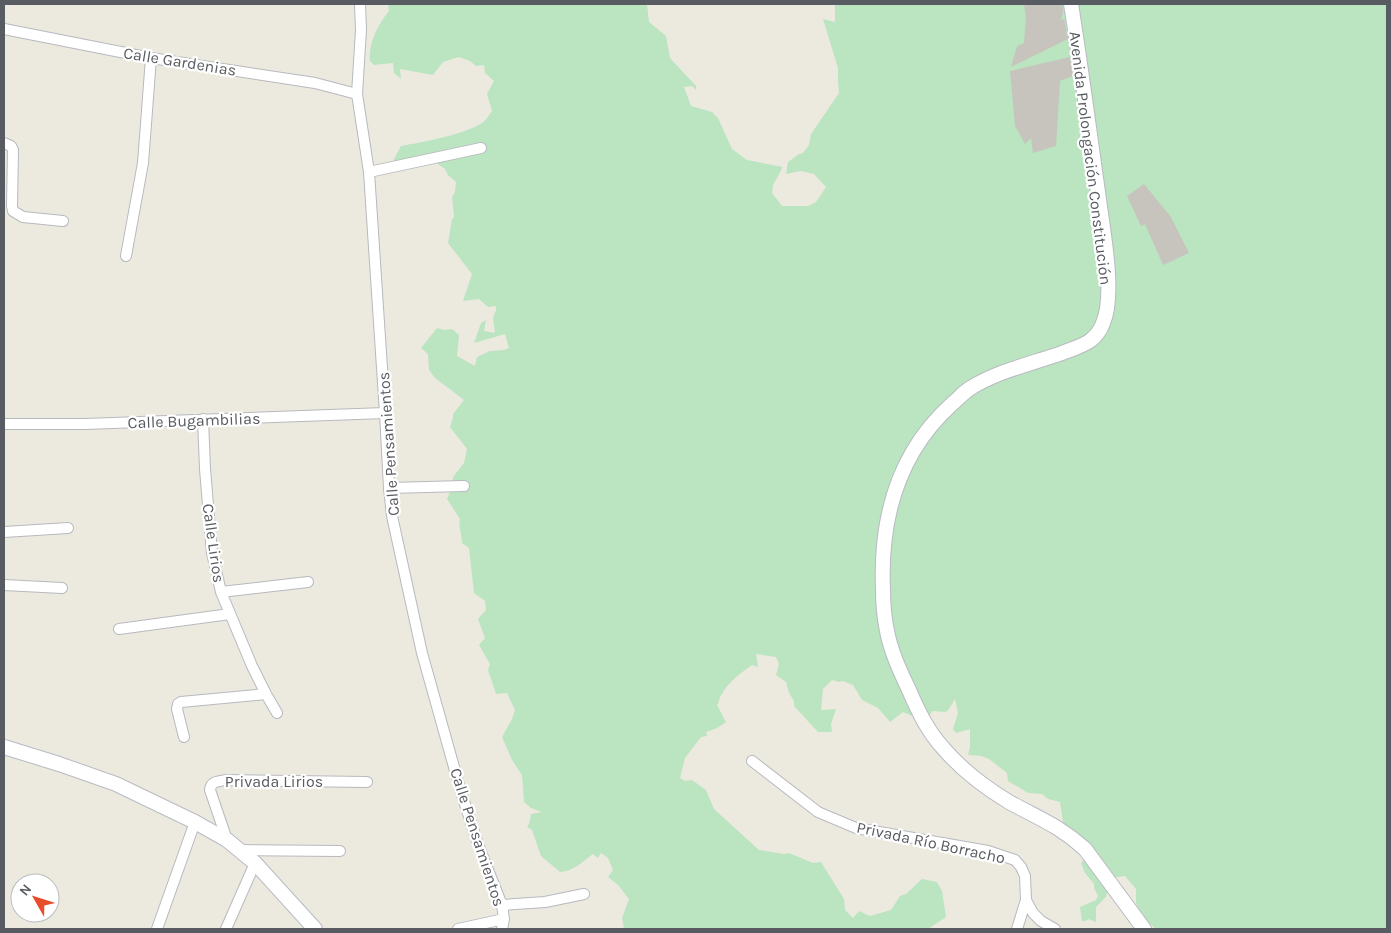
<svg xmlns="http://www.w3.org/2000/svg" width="1391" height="933" font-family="Karla,sans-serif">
	<rect width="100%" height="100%" fill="#eceadf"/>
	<path fill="#bbe4c0" d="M 388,4 L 647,4 L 649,22 L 666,36 L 670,58 L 696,86 L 696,90 L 692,86 L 684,87 L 691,106 L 712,112 L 718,118 L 732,149 L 747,160 L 783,167 L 773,185 L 772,193 L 782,206 L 808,206 L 816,202 L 826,187 L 814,174 L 801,171 L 786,174 L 788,162 L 799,154 L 803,153 L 809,145 L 811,134 L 839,93 L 838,82 L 838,68 L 823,19 L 835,22 L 835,4 L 1387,4 L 1387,929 L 1156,929 L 1143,918 L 1136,903 L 1136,889 L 1125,876 L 1111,878 L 1106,897 L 1096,907 L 1096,922 L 1088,919 L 1086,921 L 1082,921 L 1080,907 L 1096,900 L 1098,896 L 1094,888 L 1094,884 L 1085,873 L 1081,863 L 1087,856 L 1063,822 L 1060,802 L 1048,799 L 1042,794 L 1028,793 L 1008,781 L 1007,773 L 989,759 L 981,756 L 968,755 L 970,747 L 970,729 L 956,733 L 953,729 L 958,713 L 955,699 L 949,709 L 946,712 L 932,711 L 930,715 L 925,715 L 917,718 L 903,712 L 890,722 L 878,708 L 862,700 L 853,685 L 843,681 L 839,682 L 832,680 L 823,689 L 821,710 L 836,709 L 831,724 L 832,732 L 818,732 L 794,706 L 794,701 L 789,693 L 786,682 L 776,675 L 779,664 L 776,657 L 756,654 L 758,667 L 752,665 C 741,673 728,682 722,694 C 719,697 720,701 717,705 L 726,722 L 717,728 L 706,732 L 707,736 L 701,737 L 685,758 L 680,778 L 685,781 L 692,780 L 706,790 L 714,809 L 759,850 L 784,854 L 789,853 L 813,863 L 821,862 L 844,899 L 845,910 L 853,918 L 859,911 L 870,916 L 891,910 L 900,896 L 906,894 L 922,879 L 937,882 L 942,891 L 946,917 L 928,929 L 624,929 L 622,918 L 629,899 L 618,885 L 608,877 L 613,870 L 608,858 L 601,853 L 598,858 L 593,854 C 582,862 574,871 560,872 L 541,856 L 532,830 L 527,827 L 529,824 L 531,814 L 542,812 L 531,808 L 524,802 L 522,775 L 512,760 L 502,737 L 512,719 L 515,710 L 507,693 L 496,694 L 488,670 L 490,664 L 479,645 L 485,638 L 478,619 L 486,610 L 485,601 L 474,593 L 469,548 L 462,543 C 462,535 458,527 460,519 L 447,499 L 452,487 L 453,477 L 464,463 L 467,449 L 450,427 L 453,418 L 453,414 L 464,400 L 435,378 L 429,370 L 428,354 L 421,348 L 437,328 L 444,330 L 452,329 L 459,335 L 457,356 L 475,366 L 477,357 L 490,351 L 504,350 L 509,348 L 505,334 L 474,343 L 481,323 L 486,320 L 484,331 L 495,333 L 493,318 L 496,310 L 496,306 L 488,307 L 479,299 L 463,301 L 472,274 L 448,243 L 452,219 L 454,217 L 452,197 L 455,192 L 456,182 L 448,175 L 445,169 L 435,162 L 392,163 L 401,146 C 423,142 463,135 482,123 C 486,120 489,115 492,111 L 487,94 L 494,81 L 485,73 L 484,65 L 476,66 L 470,61 L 459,57 L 443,62 L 433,75 L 400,69 L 401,79 L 394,73 L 393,63 L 374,65 L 370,61 C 368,44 378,24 389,11 Z"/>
	<path fill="#c6c4bd" d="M 1024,4 L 1062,4 L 1063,12 L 1061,20 L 1064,19 L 1068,39 L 1011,67 L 1017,46 L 1024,43 L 1026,17 Z
		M 1070,57 L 1073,76 L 1060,81 L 1056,146 L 1033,153 L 1031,138 L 1025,144 L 1015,126 L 1010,71 Z
		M 1144,184 L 1171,217 L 1189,253 L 1163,265 L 1145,224 L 1141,226 L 1127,196 Z"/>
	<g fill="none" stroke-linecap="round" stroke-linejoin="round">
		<g stroke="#b8b9bf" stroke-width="12">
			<path id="street" d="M 360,4 L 361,30 L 357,94 L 369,172 L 385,413 L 389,488 L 392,516 L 422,653 L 461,792 L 479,847 L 502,905 L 504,919 L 502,929
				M 4,29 L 151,58 L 315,83 L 357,94
				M 4,143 L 11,146 L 13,150 L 12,206 L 13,211 L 23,217 L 63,221
				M 369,172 L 481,148
				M 126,256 L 143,163 L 151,58
				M 203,419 L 205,469 L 212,553 L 221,592 L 252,666 L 266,694 L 277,713
				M 4,424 L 85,424 L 385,413
				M 389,488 L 464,486
				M 4,532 L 68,528
				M 4,585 L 62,588
				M 221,592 L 308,582
				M 119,629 L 230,614
				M 184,737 L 177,709 L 178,704 L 181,702 L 266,694
				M 752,761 L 818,812 L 856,828 L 988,851 L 1015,860 L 1021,867 L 1025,876 L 1026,900 L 1033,913 L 1041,921 L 1055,929
				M 227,840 L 210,790 C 211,781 217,782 225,780 L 367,782
				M 238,850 L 340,851
				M 502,905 L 545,902 L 584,894
				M 157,929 L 195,822
				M 226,929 L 255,863
				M 458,929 L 504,919
				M 1017,929 L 1026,900"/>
		</g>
		<g stroke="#b8bbc2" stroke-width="16">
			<path id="secondary" d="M 1071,4 C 1081,66 1089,129 1098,192 C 1102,225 1116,294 1103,323 C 1101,329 1097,335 1091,340 C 1083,346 1072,349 1062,353 C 1031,364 997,371 969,389 C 963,393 958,399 953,403 C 898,452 880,518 883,589 C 883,603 884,617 887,631 C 891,652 900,671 909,690 C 918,711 928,732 944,749 C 962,770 986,788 1009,802 C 1038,818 1060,826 1085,849 L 1144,929
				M 4,747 L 59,764 L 116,784 L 195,822 L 227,840 L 255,863 L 315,929"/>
		</g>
		<use href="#street" stroke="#fff" stroke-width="10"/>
		<use href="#secondary" stroke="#fff" stroke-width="14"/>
	</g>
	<g text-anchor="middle" stroke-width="4.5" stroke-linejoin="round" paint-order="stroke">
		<g font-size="16" fill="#585b61" stroke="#fff">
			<text transform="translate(180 61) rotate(9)" y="6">Calle Gardenias</text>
			<text transform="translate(1091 158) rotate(83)" y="6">Avenida Prolongación Constitución</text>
			<text transform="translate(194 420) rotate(-2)" y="6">Calle Bugambilias</text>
			<text transform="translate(388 444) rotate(-94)" y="6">Calle Pensamientos</text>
			<text transform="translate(214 543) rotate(82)" y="6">Calle Lirios</text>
			<text x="274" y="787">Privada Lirios</text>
			<text transform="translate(478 837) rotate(72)" y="6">Calle Pensamientos</text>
			<text transform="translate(931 842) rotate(12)" y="6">Privada Río Borracho</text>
		</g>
	</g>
	<rect width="1391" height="933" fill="none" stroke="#585b61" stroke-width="10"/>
	<g transform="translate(35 898) rotate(309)"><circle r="24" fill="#ffffff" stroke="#bcbdc0"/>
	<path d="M0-4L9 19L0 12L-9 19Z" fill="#e74d2a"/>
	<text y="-8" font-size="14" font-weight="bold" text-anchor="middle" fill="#585b61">N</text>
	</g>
</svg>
